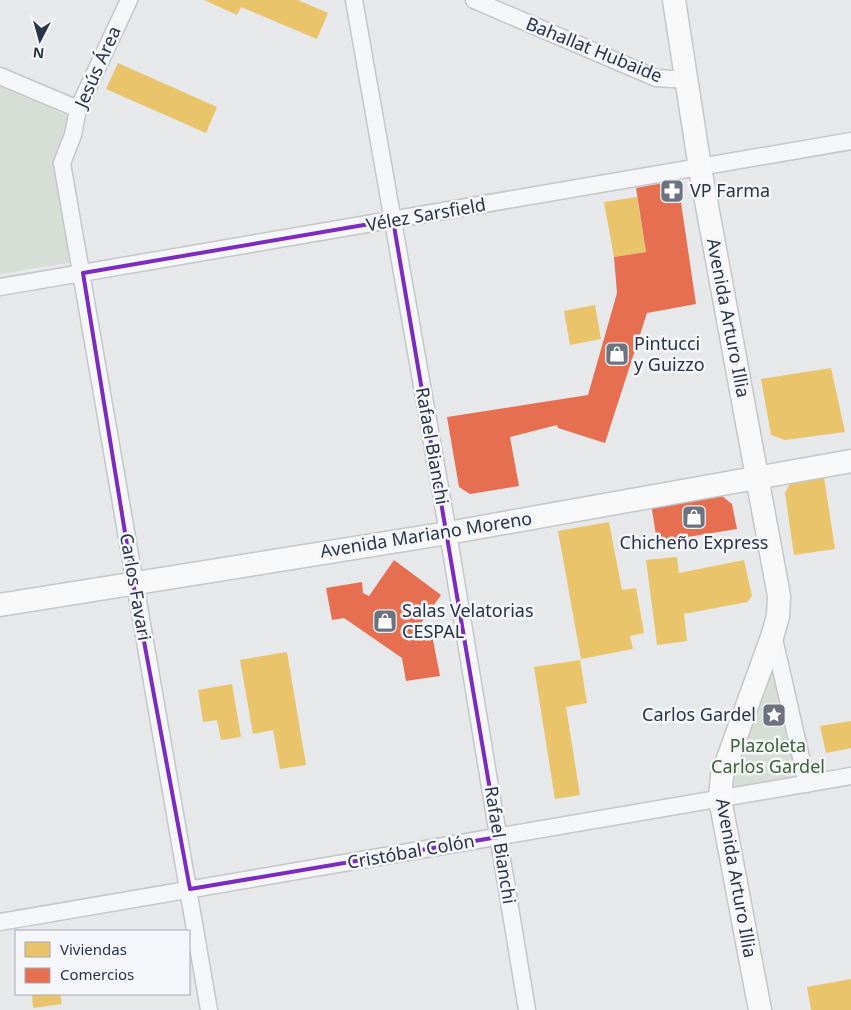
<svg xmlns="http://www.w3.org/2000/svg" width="851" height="1010" font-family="'Noto Sans',sans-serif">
	<rect width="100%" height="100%" fill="#e6e8ea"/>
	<path fill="#d6ded6" d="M 0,85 L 72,118 L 55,160 L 73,262 L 0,274 Z
		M 772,653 L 801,778 L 728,792 Z"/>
	<path fill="#e9c46a" d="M 204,0 L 298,0 L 328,13 L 317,39 L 241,7 L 237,15 Z
		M 118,63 L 217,107 L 206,133 L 106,89 Z
		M 637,197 L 646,252 L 614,257 L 604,202 Z
		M 595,305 L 601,339 L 570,345 L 564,311 Z
		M 831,368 L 845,432 L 785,440 L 771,435 L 761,379 Z
		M 824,477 L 835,549 L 794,555 L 785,493 L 791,482 Z
		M 609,522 L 622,590 L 636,588 L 644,633 L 630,636 L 633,649 L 581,659 L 558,531 Z
		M 677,557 L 679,573 L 744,560 L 752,596 L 747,602 L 684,614 L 687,641 L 657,645 L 646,560 Z
		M 287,652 L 306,765 L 280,769 L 273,730 L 253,734 L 240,660 Z
		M 580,660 L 587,703 L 566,707 L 580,795 L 555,799 L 534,667 Z
		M 232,684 L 241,737 L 221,740 L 217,720 L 203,722 L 198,690 Z
		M 851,721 L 851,748 L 826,753 L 820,726 Z
		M 851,979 L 851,1010 L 811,1010 L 807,987 Z
		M 32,994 L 60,994 L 62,1004 L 33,1008 Z"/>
	<path fill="#e76f51" d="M 669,182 L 679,189 L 696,304 L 647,313 L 605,443 L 558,428 L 557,425 L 510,437 L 519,486 L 470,494 L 459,487 L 447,417 L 588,395 L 617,293 L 614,257 L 646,252 L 636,188 Z
		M 717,492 L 732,504 L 737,529 L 657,542 L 651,503 Z
		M 394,560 L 441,595 L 421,623 L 418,632 L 423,637 L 432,635 L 440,676 L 406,681 L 402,658 L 344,618 L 332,620 L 326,588 L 362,582 L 363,593 L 369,596 Z"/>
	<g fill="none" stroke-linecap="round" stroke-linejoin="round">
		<g stroke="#c4c6c8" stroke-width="19">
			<path id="minor" d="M 129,0 L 78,109 L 73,135 L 62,163 L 209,1010
				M 354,0 L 448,533 L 527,1010
				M 474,0 L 656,78 L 687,80
				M 0,76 L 78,109
				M 0,287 L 851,141
				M 773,634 L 807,784
				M 0,922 L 851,776"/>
		</g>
		<g stroke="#c4c6c8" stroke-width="25">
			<path id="secondary" d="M 674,0 L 700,168 L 779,596 L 778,616 L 773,634 L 722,775 L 720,799 L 760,1010
				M 0,605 L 448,533 L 851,461"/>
		</g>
		<use href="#minor" stroke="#f5f6f7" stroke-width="16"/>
		<use href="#secondary" stroke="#f8f8f8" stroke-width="22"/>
	</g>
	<path fill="none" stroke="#7b2cbf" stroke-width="4" stroke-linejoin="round" d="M 393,220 L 498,837 L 190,889 L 133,582 L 83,273 Z"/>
	<defs>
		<g id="pharmacy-square" transform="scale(1.25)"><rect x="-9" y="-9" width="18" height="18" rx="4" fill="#6c737f" stroke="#f4f6f9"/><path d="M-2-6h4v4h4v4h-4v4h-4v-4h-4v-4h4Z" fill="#fff"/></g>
		<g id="shop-square" transform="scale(1.25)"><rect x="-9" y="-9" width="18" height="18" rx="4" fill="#6c737f" stroke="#f4f6f9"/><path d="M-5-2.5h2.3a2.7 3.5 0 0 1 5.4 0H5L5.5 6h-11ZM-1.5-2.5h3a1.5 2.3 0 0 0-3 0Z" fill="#fff"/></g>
		<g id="sight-square" transform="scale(1.25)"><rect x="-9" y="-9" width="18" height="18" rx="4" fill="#6c737f" stroke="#f4f6f9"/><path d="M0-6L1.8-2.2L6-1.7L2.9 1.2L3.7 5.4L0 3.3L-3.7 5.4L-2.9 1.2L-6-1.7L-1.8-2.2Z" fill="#fff"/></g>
	</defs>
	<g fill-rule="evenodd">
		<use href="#pharmacy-square" x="672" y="191"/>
		<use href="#shop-square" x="617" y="354"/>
		<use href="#shop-square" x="694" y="517"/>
		<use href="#shop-square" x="385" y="621"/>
		<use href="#sight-square" x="774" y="715"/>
	</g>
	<g text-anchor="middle" stroke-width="5" stroke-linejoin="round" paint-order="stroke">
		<g font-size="18" fill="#2b3445" stroke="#f4f6f9">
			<text transform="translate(594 50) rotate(22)" y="6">Bahallat Hubaide</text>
			<text transform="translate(98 67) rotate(-66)" y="6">Jesús Área</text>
			<text transform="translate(426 215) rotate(-10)" y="6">Vélez Sarsfield</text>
			<text transform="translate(728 318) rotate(79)" y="6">Avenida Arturo Illia</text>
			<text transform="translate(432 446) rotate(80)" y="6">Rafael Bianchi</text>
			<text transform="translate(426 535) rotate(-9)" y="6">Avenida Mariano Moreno</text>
			<text transform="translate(135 587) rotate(80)" y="6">Carlos Favari</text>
			<text transform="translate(500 845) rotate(81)" y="6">Rafael Bianchi</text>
			<text transform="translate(411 852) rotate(-10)" y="6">Cristóbal Colón</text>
			<text transform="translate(736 878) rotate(80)" y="6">Avenida Arturo Illia</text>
		</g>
		<g font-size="18" fill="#2b3445" stroke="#f4f6f9" text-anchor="start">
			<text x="690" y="197">VP Farma</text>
			<text x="634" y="350">Pintucci<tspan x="634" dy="21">y Guizzo</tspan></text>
			<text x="694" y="549" text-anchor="middle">Chicheño Express</text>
			<text x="402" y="617">Salas Velatorias<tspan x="402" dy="21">CESPAL</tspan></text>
			<text x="756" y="721" text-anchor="end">Carlos Gardel</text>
		</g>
		<g font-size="18" fill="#3f6138" stroke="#f4f6f9">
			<text x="768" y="752">Plazoleta<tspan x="768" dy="21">Carlos Gardel</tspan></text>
		</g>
	</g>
	<rect x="15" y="930" width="175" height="65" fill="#f4f6f9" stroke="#a4a8b1"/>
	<rect x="25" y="942" width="25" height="15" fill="#e9c46a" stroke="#a4a8b1"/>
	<text x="60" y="955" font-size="15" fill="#2b3445">Viviendas</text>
	<rect x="25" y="968" width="25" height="15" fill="#e76f51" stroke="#a4a8b1"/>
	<text x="60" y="980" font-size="15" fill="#2b3445">Comercios</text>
	<g transform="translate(40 40) rotate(186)" stroke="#f4f6f9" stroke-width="4" paint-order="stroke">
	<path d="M0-4L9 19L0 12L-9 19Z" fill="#2b3445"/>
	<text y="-8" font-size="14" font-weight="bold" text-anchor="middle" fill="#2b3445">N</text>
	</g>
</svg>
